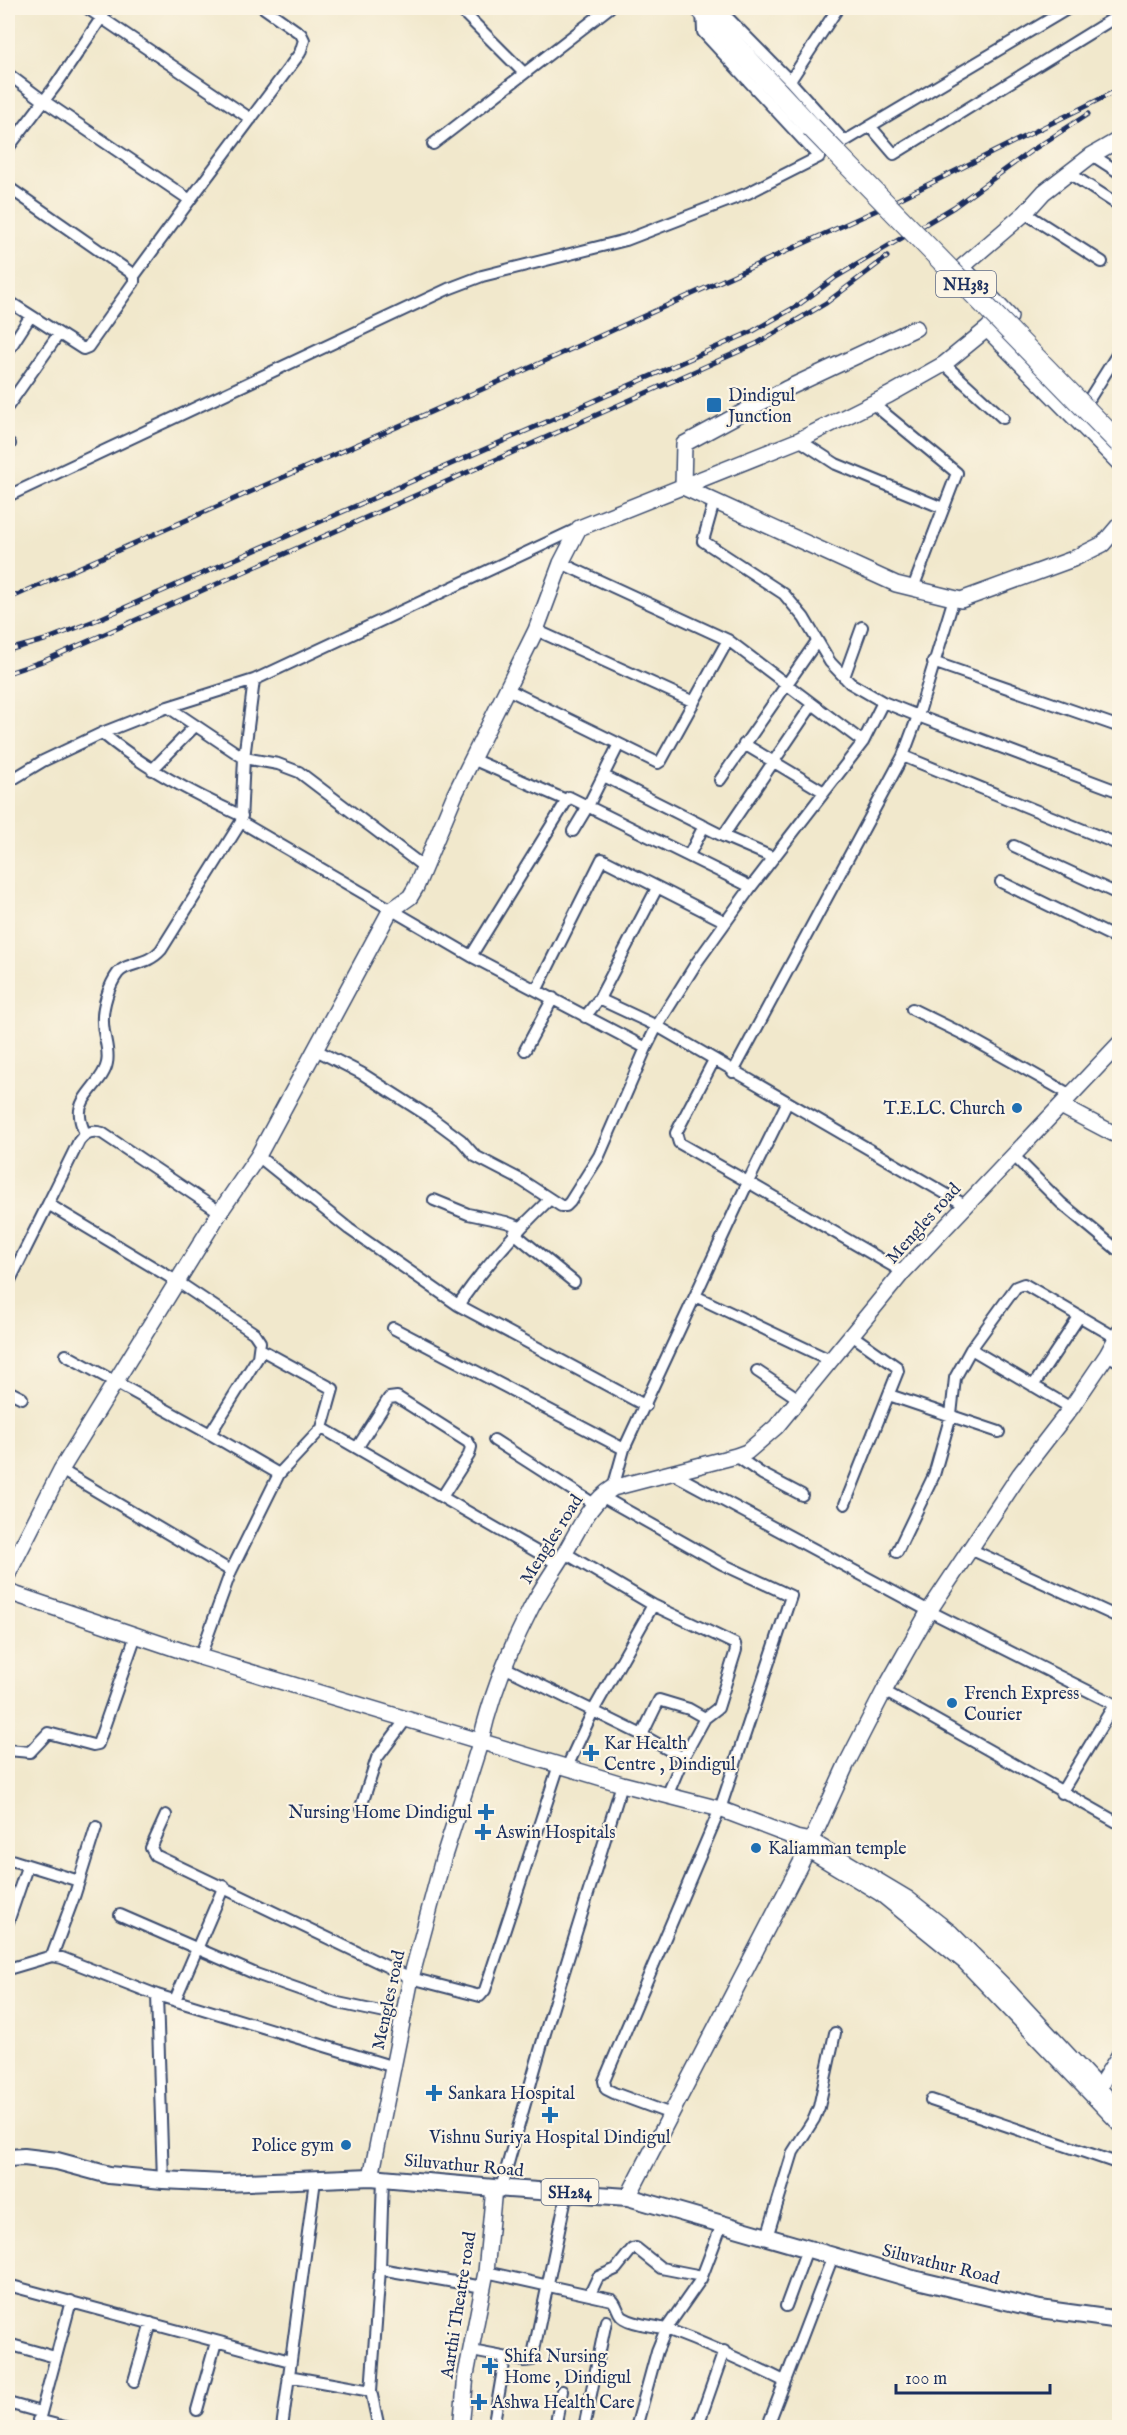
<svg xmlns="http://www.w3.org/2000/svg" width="1127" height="2435" font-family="'IM FELL English',serif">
	<rect width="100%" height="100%" fill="#fcf5e5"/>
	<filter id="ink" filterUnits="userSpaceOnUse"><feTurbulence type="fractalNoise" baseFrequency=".0167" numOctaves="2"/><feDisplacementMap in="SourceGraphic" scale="12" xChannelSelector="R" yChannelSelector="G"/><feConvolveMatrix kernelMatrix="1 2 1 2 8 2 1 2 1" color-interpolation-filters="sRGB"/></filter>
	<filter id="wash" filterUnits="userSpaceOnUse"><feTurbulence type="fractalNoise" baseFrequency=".008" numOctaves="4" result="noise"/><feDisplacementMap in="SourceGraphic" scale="24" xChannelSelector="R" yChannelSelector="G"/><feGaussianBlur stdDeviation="1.35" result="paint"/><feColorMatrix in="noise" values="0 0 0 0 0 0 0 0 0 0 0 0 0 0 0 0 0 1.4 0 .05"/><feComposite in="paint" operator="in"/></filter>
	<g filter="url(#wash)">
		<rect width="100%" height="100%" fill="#f1e8cc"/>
	</g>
	<g filter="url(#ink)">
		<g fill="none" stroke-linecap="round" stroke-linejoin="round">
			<g stroke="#3b4b6e" stroke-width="14">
				<path id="street" d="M 87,8 L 251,119
					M 459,8 L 524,73
					M 8,74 L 44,101 L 190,200 L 300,53 L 304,40 L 301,34 L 264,8
					M 790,81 L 838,8
					M 870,126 L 894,154 L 1111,20
					M 433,144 L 609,8
					M 840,144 L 1069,8
					M 8,148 L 56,85 L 108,8
					M 1092,155 L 1120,173
					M 1069,173 L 1120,206
					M 8,187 L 130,272 L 134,276 L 134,282 L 88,347 L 83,349 L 8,301
					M 1025,213 L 1102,262
					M 134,276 L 190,200
					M 8,351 L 30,317
					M 944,364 L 1003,418
					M 1088,401 L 1120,350
					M 872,403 L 957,473 L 913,588
					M 8,406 L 58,335
					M 799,440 L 836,464 L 943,508
					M 8,445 L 10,444
					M 8,496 L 448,289 L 482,276 L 626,240 L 748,193 L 819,157 L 703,32 L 702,9 L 729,19 L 790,81 L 844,141
					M 714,502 L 703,541 L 784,594 L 804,618 L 830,662 L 850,683 L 883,702
					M 954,598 L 918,716 L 1120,792
					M 536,630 L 694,702
					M 728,640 L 863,742
					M 933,662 L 1120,727
					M 844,677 L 862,627
					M 507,689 L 658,763 L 661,761 L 728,640 L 561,563
					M 168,707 L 244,758 L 278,764 L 299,772 L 424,867
					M 102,733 C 144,768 192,793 242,816
					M 744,744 L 824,792
					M 903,756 L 1120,845
					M 472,759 L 566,800
					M 152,770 L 195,726
					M 604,776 L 723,836 L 772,857
					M 720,780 L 817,641
					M 8,782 L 43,761 L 102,733 L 168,707 L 254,680 L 579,528
					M 241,822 L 471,956 L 646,1048 L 657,1026 L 965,1205
					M 573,831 L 588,806 L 619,744
					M 723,836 L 812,705
					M 1014,846 L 1120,895
					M 689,855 L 704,826
					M 1001,882 L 1120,940
					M 471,956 L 569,797 L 751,887 L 697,962 L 657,1026 L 599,999
					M 537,989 L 602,859 L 726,922
					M 912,1009 L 963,1034 L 1071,1095
					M 585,1017 L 599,999 L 657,888
					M 314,1049 L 361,1073 L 430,1117 L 461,1140 L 475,1156 L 521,1180 L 561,1206 L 566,1206 L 570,1202 L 599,1156 L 646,1048
					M 525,1050 L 553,998
					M 714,1060 L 676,1133 L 679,1143 L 748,1182 L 787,1103
					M 733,1072 L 903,756 L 918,716 L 883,702 L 863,742 L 751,887
					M 85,1134 C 83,1128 80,1122 80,1116 C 77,1097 104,1082 107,1063 C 110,1050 103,1036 103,1022 C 102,1007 109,985 118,973 C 127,962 147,966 161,950 L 241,822 L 244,758 L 254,680
					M 1013,1155 L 1061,1203 L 1120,1252
					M 258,1156 L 349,1229 L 458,1305 L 646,1406
					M 434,1200 L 468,1214 L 506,1222 L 520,1227
					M 514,1233 L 574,1282
					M 8,1284 L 48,1204
					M 695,1296 L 832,1361
					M 458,1305 C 485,1266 515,1232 550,1199
					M 393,1328 L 624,1449
					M 260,1349 L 333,1389 L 322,1428
					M 971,1349 L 1071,1408
					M 66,1355 L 210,1434
					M 1107,1355 L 1120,1362
					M 757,1371 L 799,1399
					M 1033,1386 L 1079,1317
					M 8,1391 L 22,1398
					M 889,1395 L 999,1432
					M 494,1440 L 594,1504
					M 357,1448 L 389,1398 L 397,1397 L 468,1442 L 471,1447 L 469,1455 L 442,1497
					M 736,1456 L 762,1474 L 802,1495
					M 61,1470 L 231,1571 L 279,1474 L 210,1434 L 258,1357 L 260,1342 L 254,1333 L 178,1282 L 48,1204 L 79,1141 C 86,1132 92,1130 102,1133 L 220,1212
					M 670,1472 L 929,1611 L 1120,1707
					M 279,1474 L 322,1428 L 558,1564
					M 613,1488 L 624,1449 L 748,1182 L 903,1272
					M 601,1496 L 722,1564 L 791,1596 L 720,1809 L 604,2081 L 606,2089 L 614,2093 L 671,2114
					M 845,1504 L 898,1371 L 897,1367 L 853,1336
					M 970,1549 L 1120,1618
					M 897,1552 L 934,1475 L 951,1415 L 955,1378 L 971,1349 L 1016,1287 L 1024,1284 L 1115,1337
					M 565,1553 L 653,1605 L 735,1644 L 736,1650 L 718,1708 L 705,1718 L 683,1758 L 667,1796
					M 200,1657 L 231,1571
					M 504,1667 L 642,1735 L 683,1758
					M 884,1691 L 1120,1824
					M 642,1735 L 659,1700 L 689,1709 L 705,1718
					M 8,1750 L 30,1752 L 48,1733 L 93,1745 L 98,1744 L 136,1635
					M 567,1767 L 593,1711 L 653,1605
					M 1061,1793 L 1114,1705
					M 361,1807 L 377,1758 L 407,1718
					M 166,1815 L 151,1848 L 155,1855 L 411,1978 L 480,1996 L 485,1990 L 559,1765
					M 8,1859 L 79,1881
					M 120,1915 L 256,1974 L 338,2003 L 404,2017
					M 8,1922 L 27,1867
					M 52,1956 L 75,1894 L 96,1827
					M 8,1969 L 52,1956 L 62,1958 L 157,1995 L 394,2067
					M 157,1995 L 163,2180
					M 175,2000 L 224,1886
					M 931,2100 L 1120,2164
					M 501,2188 L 545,2033 L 622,1784
					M 767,2237 L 793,2152 L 814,2119 L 819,2107 L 835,2033
					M 380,2269 L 483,2287
					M 486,2272 L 612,2300 C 618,2305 617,2314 624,2318 C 637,2326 655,2325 669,2330 C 709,2345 746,2362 784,2381
					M 8,2285 L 290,2361
					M 590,2294 L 598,2277 L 616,2269 L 632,2249 L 636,2248 L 661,2268 L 702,2276
					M 786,2306 L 807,2249
					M 8,2344 L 55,2357
					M 472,2351 L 524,2361 L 532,2360 L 567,2192
					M 288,2376 L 371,2391
					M 134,2381 L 151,2323
					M 8,2403 L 40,2412
					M 197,2410 L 216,2342
					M 38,2420 L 69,2428
					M 37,2428 L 71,2301
					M 282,2428 L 315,2180
					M 379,2428 L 371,2391 L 380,2269 L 383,2178
					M 493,2428 L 505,2358
					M 555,2428 L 562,2391
					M 584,2428 L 606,2321
					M 636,2428 L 657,2351 L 666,2329 L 701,2279 L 722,2224
					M 697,2428 L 724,2351
					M 767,2428 L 833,2256"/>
			</g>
			<g stroke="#3b4b6e" stroke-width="18">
				<path id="secondary" d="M 1010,317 L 962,267 L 1025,213 L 1044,192 L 1092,155 L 1120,139
					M 916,328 L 786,389 L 684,444 L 683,487 L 896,584 L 961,600 L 1073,559 L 1103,544 L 1120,524
					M 987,329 L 1120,464
					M 1061,1106 L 1120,1137
					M 8,1574 L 61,1470 L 220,1212 L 258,1156 L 390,911 L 410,897 L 416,887 L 455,794 L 536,630 L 561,563 L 579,528 L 799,440 L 889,395 L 944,364 L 987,329 L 1004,312
					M 8,1592 L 200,1657 L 622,1784 L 720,1809 L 796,1838 L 811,1841 L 908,1899 L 951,1933 L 1004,1986 L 1120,2111
					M 804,1847 L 880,1893 L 965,1962 L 1120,2124
					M 1099,2087 L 1120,2054
					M 371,2177 L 411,1978 L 443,1859 L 481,1740 C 491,1696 509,1651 530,1610 C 540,1590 554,1571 566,1551 C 579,1529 590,1502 613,1488 L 736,1456 L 747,1452 L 776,1427 L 903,1272 L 1120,1043
					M 628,2197 L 807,1851 L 846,1765 L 884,1691 L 929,1611 L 1020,1474 L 1071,1408 L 1107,1355 L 1120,1331
					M 461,2428 L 466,2375 L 486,2272 L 494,2188"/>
			</g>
			<g stroke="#3b4b6e" stroke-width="20">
				<path id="primary" d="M 8,2158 L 24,2157 L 57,2161 L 109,2175 L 163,2180 L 223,2183 L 371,2177 L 494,2188 L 628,2197 L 913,2279 L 1040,2309 L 1120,2320"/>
			</g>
			<g stroke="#3b4b6e" stroke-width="22">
				<path id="highway" d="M 700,8 L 811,127"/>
			</g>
			<use href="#street" stroke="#fff" stroke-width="10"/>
			<use href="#secondary" stroke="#fff" stroke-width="15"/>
			<use href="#primary" stroke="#fff" stroke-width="16"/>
			<use href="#highway" stroke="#fff" stroke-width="20"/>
			<g stroke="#1b2f5e" stroke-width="5">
				<path id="rail" d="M 8,599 L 503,380 L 877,210 L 1120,89
					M 8,650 L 45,640 L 99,619 L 753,331 L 797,306 L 836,277 L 954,207 L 1031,151 L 1088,114
					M 8,673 L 46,660 L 758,343 L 826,303 L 887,257"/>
			</g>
			<use href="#rail" stroke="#fcf5e5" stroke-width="3" stroke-dasharray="9" stroke-linecap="butt"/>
			<g stroke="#3b4b6e" stroke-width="22" stroke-linecap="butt">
				<path id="highway-bridge" d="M 811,127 L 1120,444"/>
			</g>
			<use href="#highway-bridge" stroke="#fff" stroke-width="20"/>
		</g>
	</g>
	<g fill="#1f6fb2" stroke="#fcf5e5" stroke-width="2">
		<rect x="706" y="397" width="16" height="16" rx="3"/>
		<circle cx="1017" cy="1108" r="6"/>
		<circle cx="952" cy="1703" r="6"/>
		<path d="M588 1744h6v6h6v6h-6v6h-6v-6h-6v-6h6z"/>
		<path d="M483 1803h6v6h6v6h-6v6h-6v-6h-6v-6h6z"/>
		<path d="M480 1823h6v6h6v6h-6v6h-6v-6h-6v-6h6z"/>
		<circle cx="756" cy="1848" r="6"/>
		<path d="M431 2084h6v6h6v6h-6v6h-6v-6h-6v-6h6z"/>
		<path d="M547 2106h6v6h6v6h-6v6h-6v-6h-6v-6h6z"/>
		<circle cx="346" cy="2145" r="6"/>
		<path d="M487 2357h6v6h6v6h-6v6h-6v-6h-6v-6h6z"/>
		<path d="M476 2393h6v6h6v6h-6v6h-6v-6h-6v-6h6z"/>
	</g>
	<g text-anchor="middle" stroke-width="4.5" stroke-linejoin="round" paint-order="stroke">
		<g fill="#fcf5e5" stroke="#5e6a86" stroke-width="1.5">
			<rect x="936" y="271" width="60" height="26" rx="4.5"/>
			<rect x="541.5" y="2179" width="57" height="26" rx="4.5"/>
		</g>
		<g font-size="16" font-weight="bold" fill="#1b2f5e">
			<text x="966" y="290">NH383</text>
			<text x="570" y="2198">SH284</text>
		</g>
		<g font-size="18" fill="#1b2f5e" stroke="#fcf5e5" text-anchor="start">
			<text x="728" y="401">Dindigul<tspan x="728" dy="21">Junction</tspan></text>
			<text x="1005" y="1114" text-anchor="end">T.E.LC. Church</text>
			<text x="964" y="1699">French Express<tspan x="964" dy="21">Courier</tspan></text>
			<text x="604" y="1749">Kar Health<tspan x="604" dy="21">Centre , Dindigul</tspan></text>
			<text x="472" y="1818" text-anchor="end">Nursing Home Dindigul</text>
			<text x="496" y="1838">Aswin Hospitals</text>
			<text x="768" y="1854">Kaliamman temple</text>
			<text x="448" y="2099">Sankara Hospital</text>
			<text x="550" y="2143" text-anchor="middle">Vishnu Suriya Hospital Dindigul</text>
			<text x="334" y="2151" text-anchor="end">Police gym</text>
			<text x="504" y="2362">Shifa Nursing<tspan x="504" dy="21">Home , Dindigul</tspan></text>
			<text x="492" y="2408">Ashwa Health Care</text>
		</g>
		<g font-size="18" fill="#1b2f5e" stroke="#fcf5e5">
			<text transform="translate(923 1223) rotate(-48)" y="6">Mengles road</text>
			<text transform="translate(551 1539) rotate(-58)" y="6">Mengles road</text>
			<text transform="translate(388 2000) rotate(-78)" y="6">Mengles road</text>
			<text transform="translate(464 2165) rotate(5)" y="6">Siluvathur Road</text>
			<text transform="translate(941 2264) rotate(14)" y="6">Siluvathur Road</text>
			<text transform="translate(458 2305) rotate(-81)" y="6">Aarthi Theatre road</text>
		</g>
	</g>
	<rect width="1127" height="2435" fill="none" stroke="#fcf5e5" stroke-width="30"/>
	<path d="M896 2384v9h154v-9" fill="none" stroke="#1b2f5e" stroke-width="3"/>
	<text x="905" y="2384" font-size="18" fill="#1b2f5e" stroke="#fcf5e5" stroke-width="4.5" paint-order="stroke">100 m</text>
</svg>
